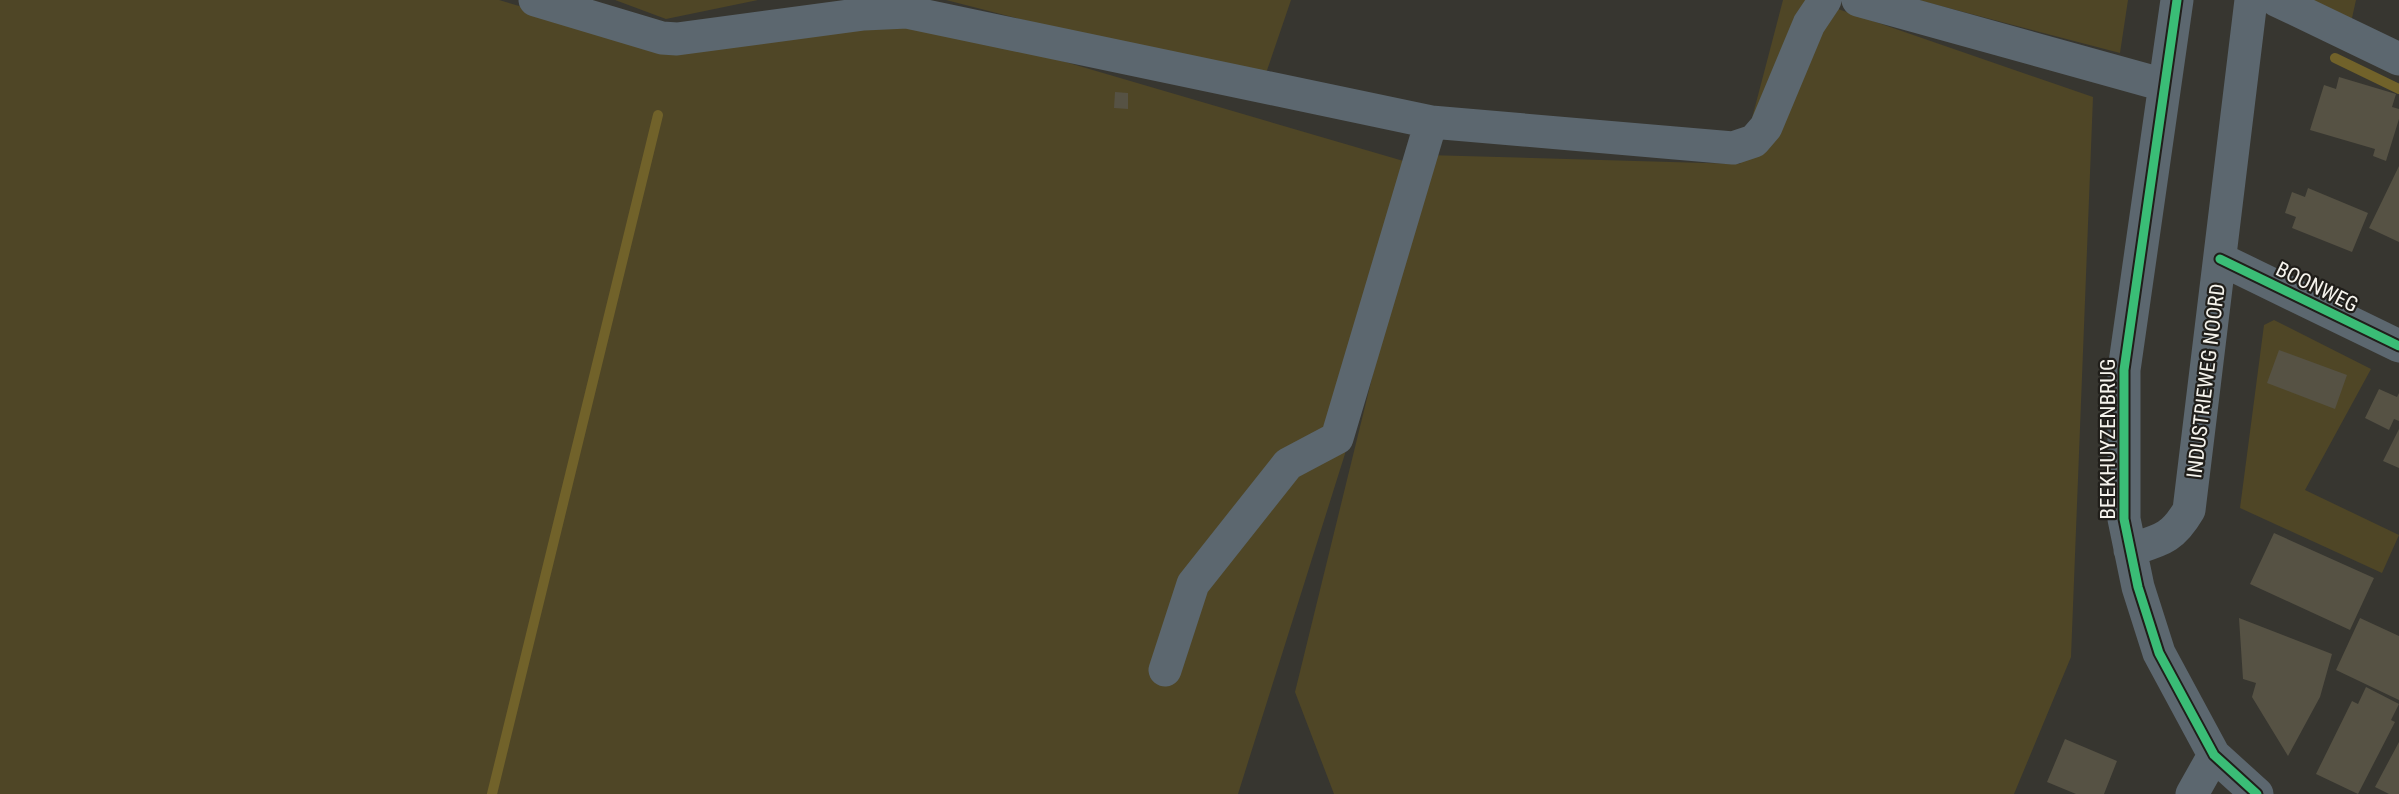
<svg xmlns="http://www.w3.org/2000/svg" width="2399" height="794" font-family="'Roboto Condensed',sans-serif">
	<rect width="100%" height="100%" fill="#373630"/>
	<path fill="#4f4626" d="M 0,0 L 499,0 L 656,46 L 857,1 L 1424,167 L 1427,155 L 1740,164 L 1783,0 L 1812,0 L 2093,97 L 2071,657 L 2014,794 L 1334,794 L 1295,692 L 1383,333 L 1238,794 L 0,794 Z
		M 615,0 L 758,0 L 666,19 Z
		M 946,0 L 1291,0 L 1263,82 Z
		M 1918,0 L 2128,0 L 2120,53 Z
		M 2294,0 L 2356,0 L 2350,27 Z
		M 2274,320 L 2371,369 L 2305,490 L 2399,535 L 2382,573 L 2240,508 L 2264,325 Z"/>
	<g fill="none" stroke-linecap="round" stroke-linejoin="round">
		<path stroke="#71622a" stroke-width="10" d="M 2335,58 L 2399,89
			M 492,794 L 658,115"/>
	</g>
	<path fill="#565244" d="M 2339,77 L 2396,94 L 2392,107 L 2399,109 L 2399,119 L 2386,161 L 2373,156 L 2375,149 L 2310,130 L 2324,85 L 2336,89 Z
		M 1115,92 L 1128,93 L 1128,109 L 1114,108 Z
		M 2399,166 L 2399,242 L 2369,228 Z
		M 2308,188 L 2368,213 L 2352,252 L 2292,228 L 2296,217 L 2285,213 L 2292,192 L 2305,197 Z
		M 2279,350 L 2347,375 L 2335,409 L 2267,383 Z
		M 2379,389 L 2397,397 L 2399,393 L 2399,421 L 2394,419 L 2389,430 L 2365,418 Z
		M 2399,429 L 2399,468 L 2383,461 Z
		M 2274,533 L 2374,578 L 2350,630 L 2250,584 Z
		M 2239,618 L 2332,654 L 2320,697 L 2288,756 L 2252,697 L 2256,683 L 2243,679 Z
		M 2360,618 L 2399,636 L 2399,700 L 2336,670 Z
		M 2366,687 L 2399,704 L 2391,720 L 2395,722 L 2358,794 L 2316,774 L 2352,701 L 2358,704 Z
		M 2065,739 L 2117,761 L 2104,794 L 2076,794 L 2047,782 Z
		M 2399,742 L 2399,794 L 2389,794 L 2375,787 Z"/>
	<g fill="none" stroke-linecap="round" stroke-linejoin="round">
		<path stroke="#5c676f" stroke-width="33" d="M 535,0 L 662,38 L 677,39 L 864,14 L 907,12 L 1431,122 L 1733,148 L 1754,141 L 1766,127 L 1809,24 L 1825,0
			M 1858,0 L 2164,85
			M 2177,0 L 2124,370 L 2124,519 L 2138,587 L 2159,653 L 2214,755 L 2257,794
			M 2276,0 L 2399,59
			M 2220,259 L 2399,346
			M 2130,550 C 2161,540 2172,539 2189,510 L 2251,0
			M 1165,670 L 1193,584 L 1288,464 L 1337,438 L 1431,122
			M 2192,794 L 2214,755"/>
		<g stroke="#201e1a" stroke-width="13">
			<path id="cycleway" d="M 2177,0 L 2124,370 L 2124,519 L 2138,587 L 2159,653 L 2214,755 L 2257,794
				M 2220,259 L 2399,346"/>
		</g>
		<use href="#cycleway" stroke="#3abd76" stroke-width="9"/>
	</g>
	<g text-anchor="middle" stroke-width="4.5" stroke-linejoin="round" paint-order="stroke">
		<g font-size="21" fill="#f6f4ed" stroke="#201e1a">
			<text transform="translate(2317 287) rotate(26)" y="7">BOONWEG</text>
			<text transform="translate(2206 381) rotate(-83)" y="7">INDUSTRIEWEG NOORD</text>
			<text transform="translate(2108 439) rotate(-90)" y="7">BEEKHUYZENBRUG</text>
		</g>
	</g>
</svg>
